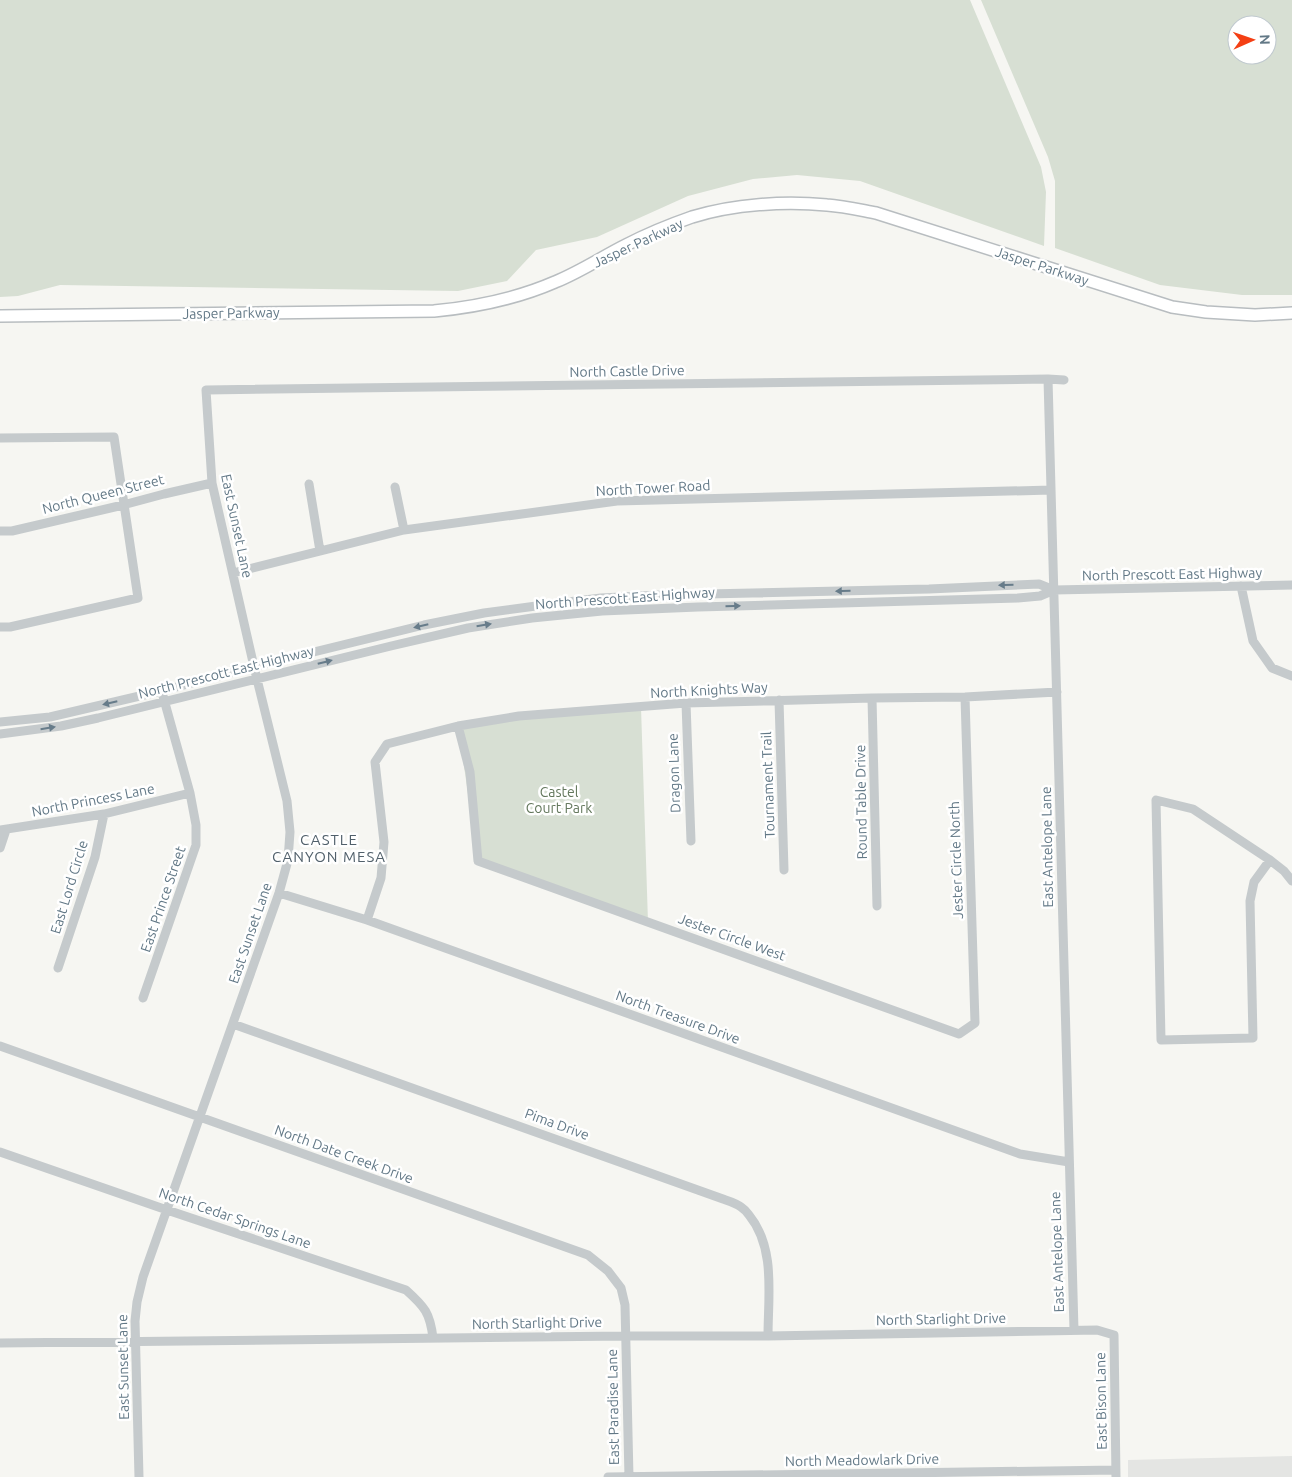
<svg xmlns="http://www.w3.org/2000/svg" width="1292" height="1477" font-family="Ubuntu,sans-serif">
	<rect width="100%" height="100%" fill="#f6f6f2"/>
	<path fill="#e4e5e3" d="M 1292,1456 L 1292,1477 L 1128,1477 L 1128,1460 Z"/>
	<path fill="#d7dfd3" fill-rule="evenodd" d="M 0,0 L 970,0 L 1041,167 L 1046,192 L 1044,246 L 860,181 L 797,175 L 753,179 L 688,196 L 597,237 L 536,250 L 507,281 L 458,291 L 60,285 L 18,296 L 0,297 Z
		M 981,0 L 1292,0 L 1292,295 L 1242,295 L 1160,285 L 1055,248 L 1055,181 L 1048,157 ZM 1237,25 L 1267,25 L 1267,55 L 1237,55 Z
		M 641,707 L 648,922 L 478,861 L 458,726 Z"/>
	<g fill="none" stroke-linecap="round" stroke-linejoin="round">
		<g stroke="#b8bdc0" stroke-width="14">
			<path id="major" d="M 0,316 L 434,311 C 476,307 516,299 555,282 C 580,272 602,257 626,245 C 647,234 669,225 692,217 C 734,204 784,201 827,205 C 843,206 860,210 876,213 L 1172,307 L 1206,312 L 1255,315 L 1292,313"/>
		</g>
		<path stroke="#c5cacc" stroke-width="9" d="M 1064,380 L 1048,379 L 1074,1330
			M 0,438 L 114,437 L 138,598 L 10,627 L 0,627
			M 309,484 L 320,551
			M 395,487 L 404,530
			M 0,531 L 12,531 L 123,505 L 164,494 L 212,483
			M 233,573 L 404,530 L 617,501 L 1051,490
			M 1241,586 L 1253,641 L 1272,668 L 1292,676
			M 872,698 L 877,906
			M 779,700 L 784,870
			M 686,703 L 691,841
			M 0,722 L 50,717 L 161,691 L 277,661 L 424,625 L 484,613 L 551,604 L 601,598 L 661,595 L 929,589 L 1039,584 L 1054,590 L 1292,585
			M 458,726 L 470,772 L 478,861 L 959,1034 L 975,1023 L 965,697
			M 0,734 L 61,726 L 98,718 L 391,646 L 468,628 L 532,618 L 602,611 L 698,607 L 1018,598 L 1040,596 L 1054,590
			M 0,830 L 104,814 L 190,793
			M 0,848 L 6,830
			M 1270,860 L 1254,882 L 1250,901 L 1253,1038 L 1161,1040 L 1156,800 L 1193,809 L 1270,860 L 1284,871 L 1292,881
			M 279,893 L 367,920 L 1020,1154 L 1069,1162
			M 367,920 L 381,878 L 384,842 L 375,762 L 387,744 L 458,726 L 519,716 L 686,703 L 872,698 L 965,697 L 1057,692
			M 58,968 L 95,857 L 104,814
			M 143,998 L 196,845 L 196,825 L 190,793 L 163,696
			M 233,1024 L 723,1199 C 729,1201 736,1203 741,1207 C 744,1209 747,1212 749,1215 C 776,1248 768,1296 768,1336
			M 0,1046 L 588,1255 L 608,1271 L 621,1288 L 625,1305 L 629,1477
			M 0,1152 L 167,1210 L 406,1290 C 425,1307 430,1313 433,1338
			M 0,1343 L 626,1336 L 768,1336 L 1097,1330 L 1114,1335 L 1116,1477
			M 139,1477 L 135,1321 L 137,1302 L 143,1277 L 279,893 L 288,860 L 290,832 L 287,801 L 255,671 L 212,483 L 206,390 L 1048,379
			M 608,1477 L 1116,1470"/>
		<use href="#major" stroke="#fff" stroke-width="11"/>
	</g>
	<defs><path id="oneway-solid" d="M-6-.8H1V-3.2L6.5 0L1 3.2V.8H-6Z" transform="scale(1.25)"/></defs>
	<g fill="#677c8a">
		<use href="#oneway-solid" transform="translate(1006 585) rotate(178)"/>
		<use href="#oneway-solid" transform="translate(843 591) rotate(179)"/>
		<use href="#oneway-solid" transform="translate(733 606) rotate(-2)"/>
		<use href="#oneway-solid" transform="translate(484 625) rotate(-9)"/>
		<use href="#oneway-solid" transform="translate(421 626) rotate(167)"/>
		<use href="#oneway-solid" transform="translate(325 662) rotate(-14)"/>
		<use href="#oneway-solid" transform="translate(110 703) rotate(167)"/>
		<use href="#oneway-solid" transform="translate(48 728) rotate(-9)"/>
	</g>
	<g text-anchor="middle" stroke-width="5" stroke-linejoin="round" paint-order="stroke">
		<g font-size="14" fill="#627886" stroke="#fff">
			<text transform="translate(638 243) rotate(-25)" y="5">Jasper Parkway</text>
			<text transform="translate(1042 266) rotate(18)" y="5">Jasper Parkway</text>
			<text transform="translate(231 313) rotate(-1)" y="5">Jasper Parkway</text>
			<text transform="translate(627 371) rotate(-1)" y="5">North Castle Drive</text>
			<text transform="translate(653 488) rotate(-3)" y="5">North Tower Road</text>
			<text transform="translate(103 494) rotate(-14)" y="5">North Queen Street</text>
			<text transform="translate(237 526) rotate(78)" y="5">East Sunset Lane</text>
			<text transform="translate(1172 574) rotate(-1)" y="5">North Prescott East Highway</text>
			<text transform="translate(625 598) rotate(-4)" y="5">North Prescott East Highway</text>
			<text transform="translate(226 672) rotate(-14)" y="5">North Prescott East Highway</text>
			<text transform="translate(709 690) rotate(-3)" y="5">North Knights Way</text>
			<text transform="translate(674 773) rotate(-92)" y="5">Dragon Lane</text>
			<text transform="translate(768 785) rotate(-92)" y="5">Tournament Trail</text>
			<text transform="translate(93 800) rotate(-11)" y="5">North Princess Lane</text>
			<text transform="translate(861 802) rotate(-91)" y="5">Round Table Drive</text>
			<text transform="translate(1047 847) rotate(-91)" y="5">East Antelope Lane</text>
			<text transform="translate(956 860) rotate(-92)" y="5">Jester Circle North</text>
			<text transform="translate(69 887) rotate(-73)" y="5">East Lord Circle</text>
			<text transform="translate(163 899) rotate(-71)" y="5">East Prince Street</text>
			<text transform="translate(250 933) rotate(-71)" y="5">East Sunset Lane</text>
			<text transform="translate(732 937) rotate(20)" y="5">Jester Circle West</text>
			<text transform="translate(678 1017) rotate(20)" y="5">North Treasure Drive</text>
			<text transform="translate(557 1124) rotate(20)" y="5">Pima Drive</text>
			<text transform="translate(344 1154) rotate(20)" y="5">North Date Creek Drive</text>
			<text transform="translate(235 1218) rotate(19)" y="5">North Cedar Springs Lane</text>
			<text transform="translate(1057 1252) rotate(-92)" y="5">East Antelope Lane</text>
			<text transform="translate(941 1319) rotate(-1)" y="5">North Starlight Drive</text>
			<text transform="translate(537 1323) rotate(-1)" y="5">North Starlight Drive</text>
			<text transform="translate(123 1367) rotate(-91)" y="5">East Sunset Lane</text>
			<text transform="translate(1101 1401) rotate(-91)" y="5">East Bison Lane</text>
			<text transform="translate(613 1407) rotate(-91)" y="5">East Paradise Lane</text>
			<text transform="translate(862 1460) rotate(-1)" y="5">North Meadowlark Drive</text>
		</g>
		<g font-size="14" fill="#64785d" stroke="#fff">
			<text x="559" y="797">Castel<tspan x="559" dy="16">Court Park</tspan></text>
		</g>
		<g font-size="15" letter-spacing="1" fill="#51606b" stroke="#fff">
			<text x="329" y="845">CASTLE<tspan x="329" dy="17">CANYON MESA</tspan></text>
		</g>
	</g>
	<g transform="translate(1252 40) rotate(88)"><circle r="24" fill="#ffffff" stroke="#c0c9cf"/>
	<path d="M0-4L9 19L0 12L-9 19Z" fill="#f43f14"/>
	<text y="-8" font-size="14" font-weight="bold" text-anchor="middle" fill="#627886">N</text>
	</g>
</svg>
